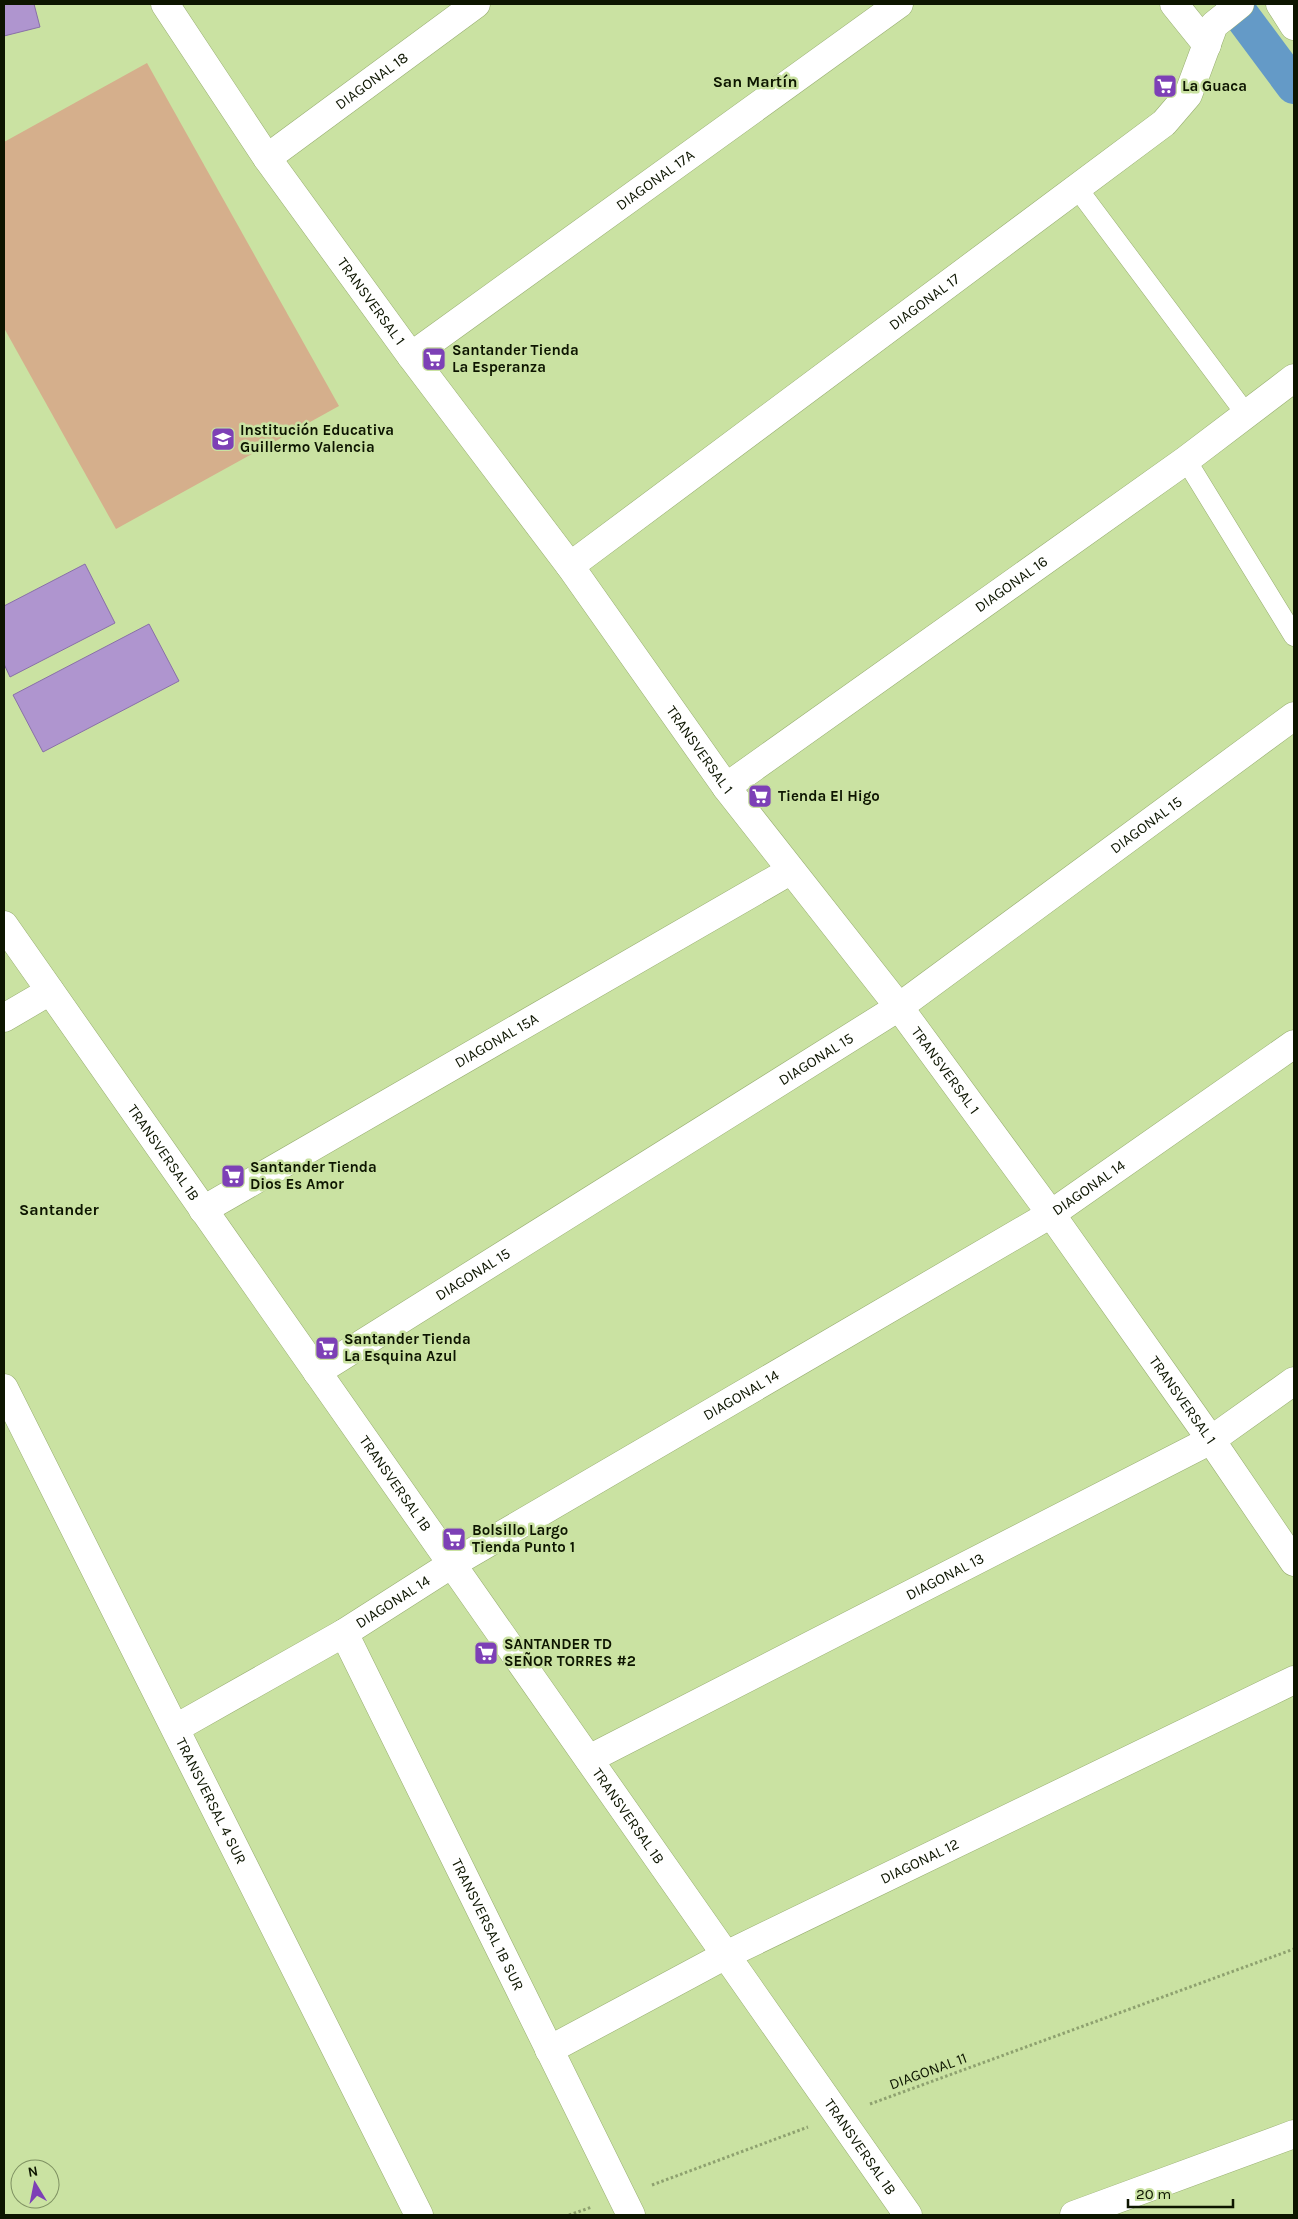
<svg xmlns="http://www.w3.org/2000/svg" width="1298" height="2219" font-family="Karla,sans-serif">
	<rect width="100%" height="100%" fill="#cae2a2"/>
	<path fill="#d5af8c" d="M 147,63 L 339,406 L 116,529 L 4,328 L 4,142 Z"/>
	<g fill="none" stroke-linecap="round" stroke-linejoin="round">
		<path stroke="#649ac7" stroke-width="36" d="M 1233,4 L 1294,86"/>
	</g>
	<path fill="#af95cf" stroke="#8970a8" d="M 4,4 L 34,4 L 40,27 L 4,36 Z
		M 85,564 L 115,623 L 10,677 L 4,664 L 4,606 Z
		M 149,624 L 179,681 L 43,752 L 13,695 Z"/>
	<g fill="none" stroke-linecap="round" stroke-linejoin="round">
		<g stroke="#98ae71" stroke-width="21">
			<path id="lane" d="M 1077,188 L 1246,414
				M 1186,460 L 1294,636"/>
		</g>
		<g stroke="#98ae71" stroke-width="29">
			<g id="street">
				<path d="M 1174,4 L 1207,45"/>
				<path d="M 1280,4 L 1294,26"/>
				<path id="s1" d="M 267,158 L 476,4"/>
				<path id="s2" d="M 411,356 L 899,4"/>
				<path id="s3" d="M 570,566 L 1164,123 L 1188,95 L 1214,25 L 1240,4"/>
				<path id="s4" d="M 726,787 L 1186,460 L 1294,378"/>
				<path id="s5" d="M 4,925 L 908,2215"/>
				<path d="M 4,1018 L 50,991"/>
				<path id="s6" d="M 203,1210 L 790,871"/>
				<path id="s7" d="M 317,1372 L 899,1007 L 1294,716"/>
				<path id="s8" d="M 4,1388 L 419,2215"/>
				<path id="s9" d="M 344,1633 L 631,2215"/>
				<path id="s10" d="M 176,1728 L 344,1633 L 452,1564 L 1051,1214 L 1294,1044"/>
				<path id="s11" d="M 589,1759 L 1211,1440 L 1294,1381"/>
				<path id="s12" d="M 549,2050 L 726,1955 L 1294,1680"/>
				<path d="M 1074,2215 L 1294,2134"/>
			</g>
		</g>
		<g stroke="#98ae71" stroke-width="29">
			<g id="secondary">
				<path id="s13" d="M 165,4 L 267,158 L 411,356 L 570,566 L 726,787 L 899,1007 L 1051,1214 L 1211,1440 L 1294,1562"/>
			</g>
		</g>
		<path stroke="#8ea16f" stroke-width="3" stroke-dasharray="2.5 2.5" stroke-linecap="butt" d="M 870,2104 L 1294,1949
			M 652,2185 L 808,2127
			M 569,2215 L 592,2207"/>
		<use href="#lane" stroke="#fff" stroke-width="20"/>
		<use href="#street" stroke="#fff" stroke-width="28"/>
		<use href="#secondary" stroke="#fff" stroke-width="28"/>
	</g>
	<defs>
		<g id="supermarket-square" transform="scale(1.25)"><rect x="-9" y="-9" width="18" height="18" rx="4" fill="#7d40b6" stroke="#cae2a2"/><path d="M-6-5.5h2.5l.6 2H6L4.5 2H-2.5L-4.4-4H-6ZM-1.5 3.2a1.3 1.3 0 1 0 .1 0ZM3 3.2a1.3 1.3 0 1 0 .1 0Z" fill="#fff"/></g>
		<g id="school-square" transform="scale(1.25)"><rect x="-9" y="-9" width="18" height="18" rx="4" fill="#7d40b6" stroke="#cae2a2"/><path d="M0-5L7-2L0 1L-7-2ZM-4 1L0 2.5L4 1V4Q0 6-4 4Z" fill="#fff"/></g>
	</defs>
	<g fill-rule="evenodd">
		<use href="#supermarket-square" x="1165" y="86"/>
		<use href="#supermarket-square" x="434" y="359"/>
		<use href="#school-square" x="223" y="439"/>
		<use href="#supermarket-square" x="760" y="796"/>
		<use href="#supermarket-square" x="233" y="1176"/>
		<use href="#supermarket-square" x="327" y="1348"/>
		<use href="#supermarket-square" x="454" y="1539"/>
		<use href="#supermarket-square" x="486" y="1653"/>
	</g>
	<g text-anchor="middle" stroke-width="5" stroke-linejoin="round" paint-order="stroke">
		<g font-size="15" fill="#0d1500" stroke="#cae2a2">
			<text dy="5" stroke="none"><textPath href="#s1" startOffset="130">DIAGONAL 18</textPath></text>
			<text dy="5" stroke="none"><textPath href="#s2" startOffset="301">DIAGONAL 17A</textPath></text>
			<text dy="5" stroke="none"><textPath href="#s13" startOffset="362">TRANSVERSAL 1</textPath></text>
			<text dy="5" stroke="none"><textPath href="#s3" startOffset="442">DIAGONAL 17</textPath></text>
			<text dy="5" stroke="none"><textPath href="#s4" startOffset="350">DIAGONAL 16</textPath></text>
			<text dy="5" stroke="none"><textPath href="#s13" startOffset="918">TRANSVERSAL 1</textPath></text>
			<text dy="5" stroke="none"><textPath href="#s7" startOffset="994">DIAGONAL 15</textPath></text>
			<text dy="5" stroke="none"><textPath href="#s6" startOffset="339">DIAGONAL 15A</textPath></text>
			<text dy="5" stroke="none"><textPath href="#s7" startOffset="589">DIAGONAL 15</textPath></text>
			<text dy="5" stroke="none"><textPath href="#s13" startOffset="1322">TRANSVERSAL 1</textPath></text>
			<text dy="5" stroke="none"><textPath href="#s5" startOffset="278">TRANSVERSAL 1B</textPath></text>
			<text dy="5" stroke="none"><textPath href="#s10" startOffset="1061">DIAGONAL 14</textPath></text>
			<text dy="5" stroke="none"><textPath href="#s7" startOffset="184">DIAGONAL 15</textPath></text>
			<text dy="5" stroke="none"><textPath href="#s10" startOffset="656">DIAGONAL 14</textPath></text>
			<text dy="5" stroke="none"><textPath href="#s13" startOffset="1728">TRANSVERSAL 1</textPath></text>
			<text dy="5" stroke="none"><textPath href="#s5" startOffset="682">TRANSVERSAL 1B</textPath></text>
			<text dy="5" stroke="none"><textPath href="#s11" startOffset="400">DIAGONAL 13</textPath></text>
			<text dy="5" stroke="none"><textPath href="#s10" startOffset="251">DIAGONAL 14</textPath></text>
			<text dy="5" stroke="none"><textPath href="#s8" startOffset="462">TRANSVERSAL 4 SUR</textPath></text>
			<text dy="5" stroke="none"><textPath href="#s5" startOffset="1088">TRANSVERSAL 1B</textPath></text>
			<text dy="5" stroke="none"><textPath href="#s12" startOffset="416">DIAGONAL 12</textPath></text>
			<text dy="5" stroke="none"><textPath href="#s9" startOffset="325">TRANSVERSAL 1B SUR</textPath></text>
			<text transform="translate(928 2071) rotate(-20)" y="5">DIAGONAL 11</text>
			<text dy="5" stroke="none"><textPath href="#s5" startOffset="1492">TRANSVERSAL 1B</textPath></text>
		</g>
		<g font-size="15" font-weight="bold" fill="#0d1500" stroke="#cae2a2" text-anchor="start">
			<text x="1182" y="91">La Guaca</text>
			<text x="452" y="355">Santander Tienda<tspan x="452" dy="17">La Esperanza</tspan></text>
			<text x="240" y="435">Institución Educativa<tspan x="240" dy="17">Guillermo Valencia</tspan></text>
			<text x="778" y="801">Tienda El Higo</text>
			<text x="250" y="1172">Santander Tienda<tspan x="250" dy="17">Dios Es Amor</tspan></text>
			<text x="344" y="1344">Santander Tienda<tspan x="344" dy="17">La Esquina Azul</tspan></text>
			<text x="472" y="1535">Bolsillo Largo<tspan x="472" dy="17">Tienda Punto 1</tspan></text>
			<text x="504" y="1649">SANTANDER TD<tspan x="504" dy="17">SEÑOR TORRES #2</tspan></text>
		</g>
		<g font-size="16" font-weight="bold" fill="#0d1500" stroke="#cae2a2">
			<text x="755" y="87">San Martín</text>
			<text x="59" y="1215">Santander</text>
		</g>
	</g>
	<rect width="1298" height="2219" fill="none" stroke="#0d1500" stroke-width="10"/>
	<g transform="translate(35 2184) rotate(350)"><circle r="24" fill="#cae2a2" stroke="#7e9061"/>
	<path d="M0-4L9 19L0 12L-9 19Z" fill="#7d40b6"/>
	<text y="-8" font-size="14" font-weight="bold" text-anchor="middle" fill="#0d1500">N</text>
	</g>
	<path d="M1128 2199v8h105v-8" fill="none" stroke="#0d1500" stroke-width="2.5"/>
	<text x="1136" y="2199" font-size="15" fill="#0d1500" stroke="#cae2a2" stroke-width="4" paint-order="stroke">20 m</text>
</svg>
